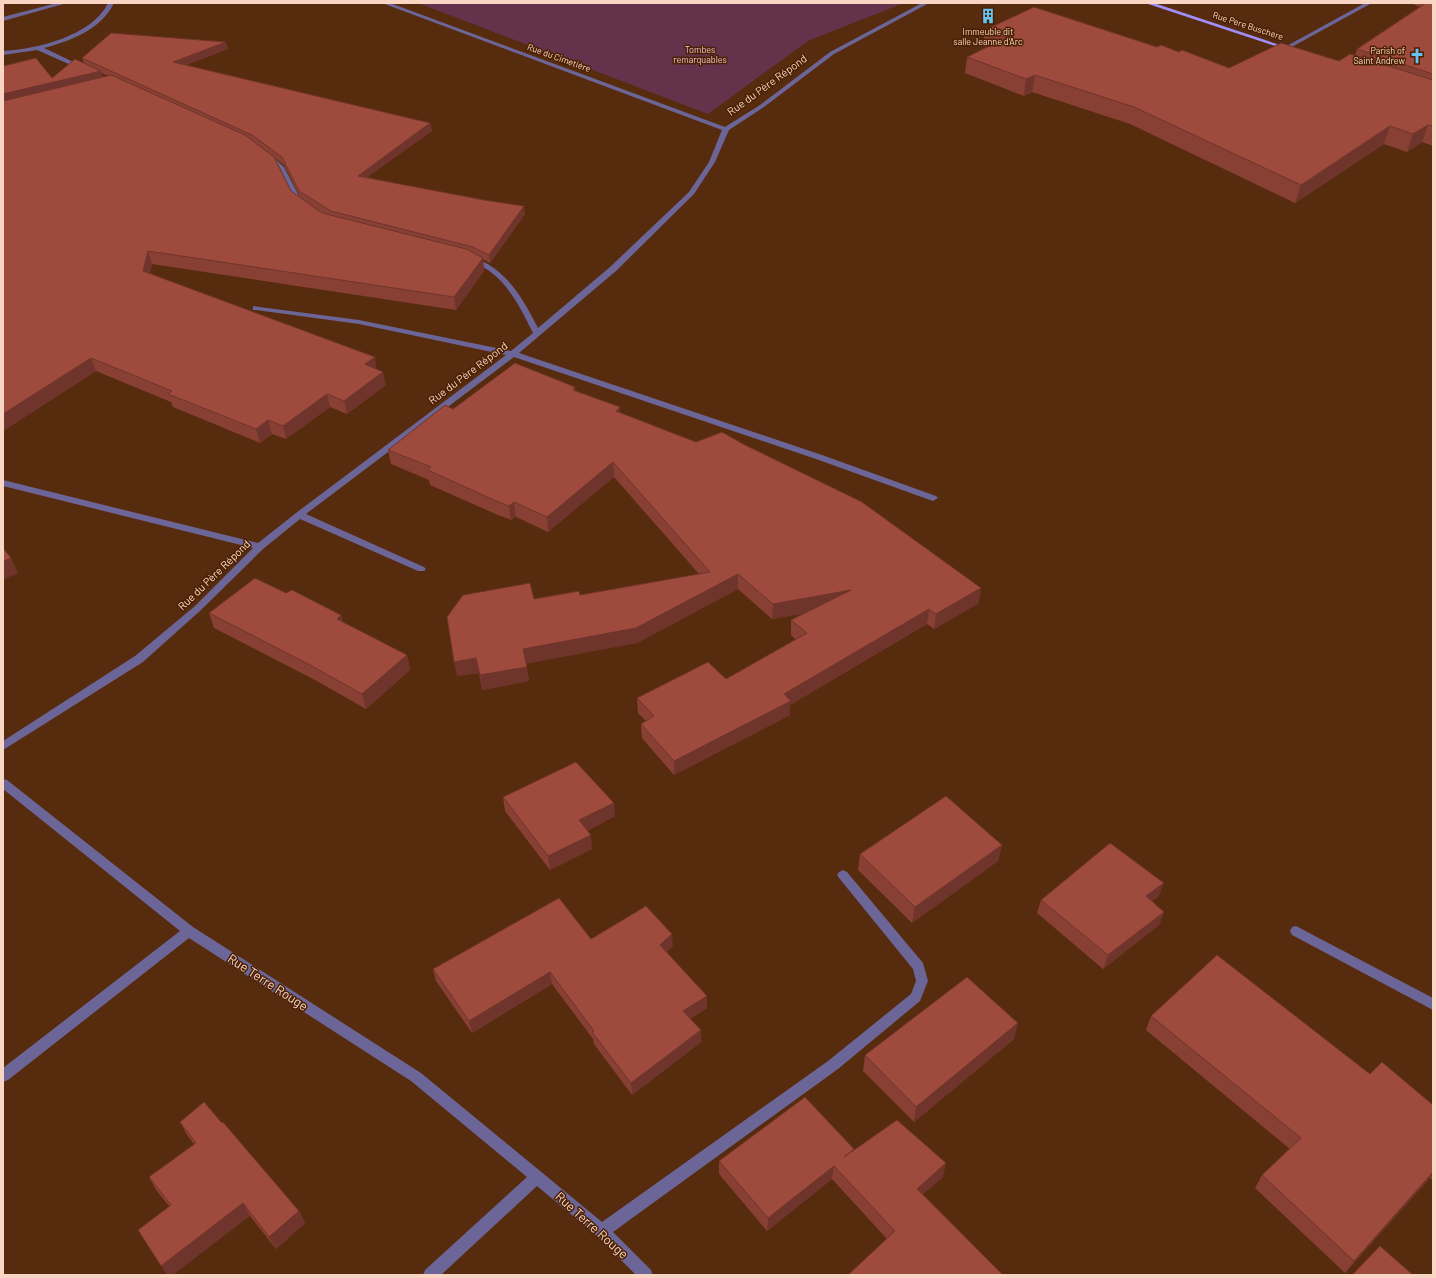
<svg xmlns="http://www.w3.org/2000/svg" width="1436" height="1278" font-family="Barlow,sans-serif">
	<rect width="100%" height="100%" fill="#562b0e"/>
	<path fill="#64324a" d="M 418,3 L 904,3 L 808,41 L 708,114 Z"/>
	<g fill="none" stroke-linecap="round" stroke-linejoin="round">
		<path fill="#6c6597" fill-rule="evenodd" d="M 57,3 L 67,3 L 3,21 L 3,17 Z
			M 108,3 L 114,3 C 101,30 70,41 44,48 L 84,67 L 84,69 L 80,69 L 37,50 L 3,55 L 3,51 C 37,49 92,36 108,3 Z
			M 382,3 L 390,3 L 725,127 L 760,105 L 830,52 L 922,3 L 929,3 L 834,54 L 764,107 L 729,130 L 715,162 L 694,194 L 616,271 L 519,353 L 822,455 L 936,496 L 938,498 L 933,501 L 930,500 L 816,459 L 514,357 L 306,514 L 424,567 L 426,569 L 424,571 L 418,571 L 300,519 L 263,549 L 201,610 L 143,662 L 3,750 L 3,741 L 135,656 L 195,606 L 253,548 L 3,486 L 3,480 L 258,543 L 296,513 L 506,355 L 359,324 L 256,310 L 253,310 L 253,306 L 359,320 L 511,351 L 533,333 C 522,311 509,284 488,270 C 482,266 475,263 468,260 L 468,256 C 473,256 476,258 480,260 C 509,273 524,301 538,328 L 610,267 L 689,192 L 709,162 L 722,130 Z
			M 1365,3 L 1372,3 L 1288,49 L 1283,48 Z
			M 268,156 L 272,156 L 284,167 L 302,202 L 300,203 L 294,202 L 278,168 L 268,158 Z
			M 3,779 L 7,780 L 193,927 L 421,1073 L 602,1222 L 828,1061 L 911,994 L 916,981 L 913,969 L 839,878 L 837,875 L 839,872 L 843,870 L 847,872 L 923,963 L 928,981 L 920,1001 L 838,1069 L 613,1232 L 651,1270 L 653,1275 L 636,1275 L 597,1236 L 537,1186 L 441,1275 L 423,1275 L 425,1270 L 527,1177 L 411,1081 L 189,938 L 8,1080 L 3,1082 L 3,1068 L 180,931 L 3,789 Z
			M 1296,926 L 1433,998 L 1433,1010 L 1292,935 L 1290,931 L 1292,927 Z"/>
		<path fill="#a08df5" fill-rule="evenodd" d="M 1145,3 L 1154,3 L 1292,49 L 1287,50 Z"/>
	</g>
	<path fill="#884034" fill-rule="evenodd" d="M 1409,3 L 1433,3 L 1433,146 L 1422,142 L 1407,152 L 1384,144 L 1295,203 L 1130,124 L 1032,92 L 1024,96 L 965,73 L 967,57 L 986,47 L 983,46 L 985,30 L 1157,47 L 1179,52 L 1229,68 L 1339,61 L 1355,56 L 1357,49 L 1421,7 Z
		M 228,49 L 186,65 L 430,123 L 432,131 L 367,177 L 525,214 L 490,263 L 483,259 L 484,271 L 456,310 L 152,264 L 150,273 L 377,369 L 386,385 L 347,414 L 330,407 L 286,439 L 272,434 L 260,443 L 173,407 L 171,402 L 96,371 L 3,431 L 52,78 L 84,63 L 82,58 ZM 101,73 L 102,73 L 108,76 L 103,77 ZM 275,158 L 284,165 L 300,197 L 291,191 Z
		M 575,387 L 575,391 L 620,407 L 620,413 L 979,603 L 934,629 L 927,624 L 790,705 L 790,715 L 674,775 L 642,738 L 641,724 L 646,721 L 638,713 L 637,698 L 726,679 L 796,640 L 791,635 L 791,620 L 806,613 L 772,619 L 738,589 L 637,643 L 526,663 L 529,681 L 482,690 L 479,673 L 457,676 L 534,599 L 580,595 L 699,574 L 614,477 L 548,532 L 516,517 L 511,520 L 498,515 L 430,485 L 429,480 L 391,464 L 388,450 L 453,409 Z
		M 286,593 L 341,615 L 343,622 L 407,655 L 410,670 L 366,709 L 315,680 L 214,628 L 209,613 Z
		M 503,797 L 615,816 L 587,831 L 592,849 L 550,870 L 505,811 Z
		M 1002,845 L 998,861 L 912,923 L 858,870 L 860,854 Z
		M 1159,896 L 1152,901 L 1164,912 L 1159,925 L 1103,969 L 1037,913 L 1041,900 Z
		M 591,939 L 673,946 L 666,952 L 707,996 L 707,1008 L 690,1019 L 701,1030 L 701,1042 L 632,1095 L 594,1044 L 593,1039 L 552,984 L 472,1033 L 436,981 L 433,969 Z
		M 1151,1016 L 1370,1074 L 1433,1105 L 1433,1180 L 1430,1178 L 1345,1273 L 1255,1188 L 1262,1175 L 1290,1149 L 1146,1030 Z
		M 1014,1039 L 914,1122 L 863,1071 L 865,1055 Z
		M 180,1122 L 299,1211 L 305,1223 L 276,1249 L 250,1216 L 169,1206 L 156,1190 L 149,1177 L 194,1144 L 187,1135 Z
		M 854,1149 L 854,1150 L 943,1177 L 923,1194 L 1003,1275 L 849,1275 L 849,1274 L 887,1239 L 832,1179 L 767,1231 L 719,1174 L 719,1161 Z"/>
	<path fill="#6f342b" d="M 226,42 L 228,49 L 175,69 L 173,62 Z
		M 101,71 L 104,83 L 3,107 L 3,94 Z
		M 1035,75 L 1032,92 L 1024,96 L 1026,79 Z
		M 430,123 L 432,131 L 359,183 L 358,176 Z
		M 1428,125 L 1422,142 L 1407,152 L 1413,134 Z
		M 1390,126 L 1384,144 L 1295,203 L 1301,185 Z
		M 524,206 L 525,214 L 490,263 L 489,255 Z
		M 148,251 L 152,264 L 147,284 L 143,271 Z
		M 483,258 L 484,271 L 456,310 L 454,297 Z
		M 375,357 L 377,370 L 365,364 Z
		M 91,358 L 96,371 L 3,431 L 3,414 Z
		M 383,372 L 386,385 L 347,414 L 344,401 Z
		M 327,394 L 330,407 L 286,439 L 283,426 Z
		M 620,407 L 620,422 L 616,411 Z
		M 268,420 L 272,434 L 260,443 L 256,429 Z
		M 613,462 L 614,477 L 548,532 L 547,517 Z
		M 514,502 L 516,517 L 511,520 L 509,506 Z
		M 11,558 L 18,573 L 3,580 L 3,562 Z
		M 738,574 L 738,589 L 637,643 L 525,664 L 523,649 Z
		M 981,588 L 979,603 L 934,629 L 936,614 Z
		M 851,590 L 850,605 L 772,619 L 773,604 Z
		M 929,609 L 927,624 L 790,705 L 790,715 L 674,775 L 674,761 L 784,694 Z
		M 341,615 L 345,630 L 337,619 Z
		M 407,655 L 410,670 L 366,709 L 362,694 Z
		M 476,658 L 479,673 L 457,676 L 454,662 Z
		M 527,667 L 529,681 L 482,690 L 480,675 Z
		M 614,803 L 615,816 L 581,834 L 579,820 Z
		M 591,835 L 592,849 L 550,870 L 548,856 Z
		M 1002,845 L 998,861 L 912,923 L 915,907 Z
		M 1164,883 L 1159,896 L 1141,910 L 1146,896 Z
		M 1164,912 L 1159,925 L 1103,969 L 1108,955 Z
		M 672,934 L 673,946 L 661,958 L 660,945 Z
		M 550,972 L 552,984 L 472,1033 L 469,1021 Z
		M 707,996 L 707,1008 L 684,1023 L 683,1011 Z
		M 1018,1023 L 1014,1039 L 914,1122 L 916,1107 Z
		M 701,1030 L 701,1042 L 632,1095 L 631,1083 Z
		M 946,1163 L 943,1177 L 914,1202 L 917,1189 Z
		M 834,1166 L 832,1179 L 767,1231 L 768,1218 Z
		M 1433,1172 L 1433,1174 L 1430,1178 L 1345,1273 L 1354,1261 Z
		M 243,1203 L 250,1216 L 173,1275 L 167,1275 L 161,1266 Z
		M 299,1211 L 305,1223 L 276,1249 L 269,1237 Z"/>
	<path fill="#9e4a3d" stroke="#6f342b" d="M 1426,3 L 1433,3 L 1433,74 L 1357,49 Z
		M 1034,7 L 1157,47 L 1161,45 L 1179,52 L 1182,50 L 1229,68 L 1281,43 L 1339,61 L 1350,54 L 1433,80 L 1433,126 L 1428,125 L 1413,134 L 1390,126 L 1301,185 L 1134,107 L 1035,75 L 1026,79 L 967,57 L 1006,38 L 985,30 Z
		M 111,33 L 226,42 L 173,62 L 430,123 L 358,176 L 484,200 L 524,206 L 489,255 L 473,247 L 331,211 L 299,191 L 282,157 L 252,135 L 82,58 Z
		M 36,58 L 52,78 L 75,59 L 101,71 L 3,94 L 3,66 Z
		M 111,75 L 245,135 L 274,157 L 291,191 L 322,213 L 466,249 L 483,258 L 454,297 L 148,251 L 143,271 L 375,357 L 365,364 L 383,372 L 344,401 L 327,394 L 283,426 L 268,420 L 256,429 L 168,394 L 172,391 L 91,358 L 3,414 L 3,101 Z
		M 515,363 L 575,387 L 573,390 L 620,407 L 616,411 L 696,442 L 722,432 L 743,444 L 862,502 L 981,588 L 936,614 L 929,609 L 784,694 L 791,701 L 674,761 L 641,724 L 654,716 L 637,698 L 708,662 L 726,679 L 807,633 L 791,620 L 851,590 L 773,604 L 738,574 L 636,628 L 523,649 L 527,667 L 480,675 L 476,658 L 454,662 L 447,617 L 463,595 L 530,583 L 534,599 L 579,591 L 580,595 L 710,572 L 613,462 L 547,517 L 514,502 L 509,506 L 496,501 L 428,470 L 431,467 L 388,450 L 445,405 L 453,409 Z
		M 3,548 L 11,558 L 3,562 Z
		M 255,578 L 286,593 L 292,590 L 341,615 L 337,619 L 407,655 L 362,694 L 310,665 L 209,613 Z
		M 576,762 L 614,803 L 579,820 L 591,835 L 548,856 L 503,797 Z
		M 946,796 L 1002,845 L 915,907 L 860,854 Z
		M 1110,843 L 1164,883 L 1146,896 L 1164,912 L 1108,955 L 1041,900 Z
		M 559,898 L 591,939 L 646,906 L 672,934 L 660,945 L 707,996 L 683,1011 L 701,1030 L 631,1083 L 592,1032 L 594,1031 L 550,972 L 469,1021 L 433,969 Z
		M 1217,955 L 1370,1074 L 1382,1062 L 1433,1105 L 1433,1172 L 1354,1261 L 1262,1175 L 1301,1138 L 1151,1016 Z
		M 967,977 L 1018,1023 L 916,1107 L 865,1055 Z
		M 805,1097 L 854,1149 L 844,1157 L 897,1120 L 946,1163 L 917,1189 L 1003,1275 L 850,1275 L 849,1274 L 895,1231 L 834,1166 L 768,1218 L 719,1161 Z
		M 204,1102 L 222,1123 L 223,1122 L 299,1211 L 269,1237 L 243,1203 L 161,1266 L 138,1230 L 171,1205 L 149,1177 L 196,1143 L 180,1122 Z
		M 1380,1246 L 1413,1275 L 1352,1275 Z"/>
	<defs>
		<g id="building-bare" transform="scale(1.2)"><path d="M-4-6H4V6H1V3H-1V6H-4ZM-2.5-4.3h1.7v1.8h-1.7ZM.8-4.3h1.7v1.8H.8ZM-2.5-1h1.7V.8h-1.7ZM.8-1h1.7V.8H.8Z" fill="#67c4f0" stroke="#4b2003" stroke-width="2.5" paint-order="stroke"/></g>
		<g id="church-bare" transform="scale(1.2)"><path d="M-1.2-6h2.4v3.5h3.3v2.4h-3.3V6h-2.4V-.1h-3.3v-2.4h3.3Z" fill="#67c4f0" stroke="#4b2003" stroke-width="2.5" paint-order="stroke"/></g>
	</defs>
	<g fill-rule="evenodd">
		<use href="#building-bare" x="988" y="16"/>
		<use href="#church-bare" x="1417" y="56"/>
	</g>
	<g text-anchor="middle" stroke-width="3" stroke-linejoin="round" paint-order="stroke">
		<g font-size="9" fill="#f9d6c3" stroke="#4b2003">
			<text transform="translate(1248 26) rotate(18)" y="3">Rue Pere Buschere</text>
			<text transform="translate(559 58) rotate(20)" y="3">Rue du Cimetière</text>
		</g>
		<g font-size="9" fill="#f9d6c3" stroke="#4b2003">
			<text x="988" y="35">Immeuble dit<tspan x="988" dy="10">salle Jeanne d'Arc</tspan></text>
			<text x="1405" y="54" text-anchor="end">Parish of<tspan x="1405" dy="10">Saint Andrew</tspan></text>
		</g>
		<g font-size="9" fill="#f1c4d7" stroke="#4b2003">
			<text x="700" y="53">Tombes<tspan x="700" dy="10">remarquables</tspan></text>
		</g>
		<g font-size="11" fill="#f9d6c3" stroke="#4b2003">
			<text transform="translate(767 85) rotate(-36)" y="4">Rue du Père Répond</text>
			<text transform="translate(468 373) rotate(-37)" y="4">Rue du Père Répond</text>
			<text transform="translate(214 575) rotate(-44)" y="4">Rue du Père Répond</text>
		</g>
		<g font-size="13" fill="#f9d6c3" stroke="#4b2003">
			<text transform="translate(268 982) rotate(33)" y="5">Rue Terre Rouge</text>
			<text transform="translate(592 1225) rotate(42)" y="5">Rue Terre Rouge</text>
		</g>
	</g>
	<rect width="1436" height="1278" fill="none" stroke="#f9d6c3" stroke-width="8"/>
</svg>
